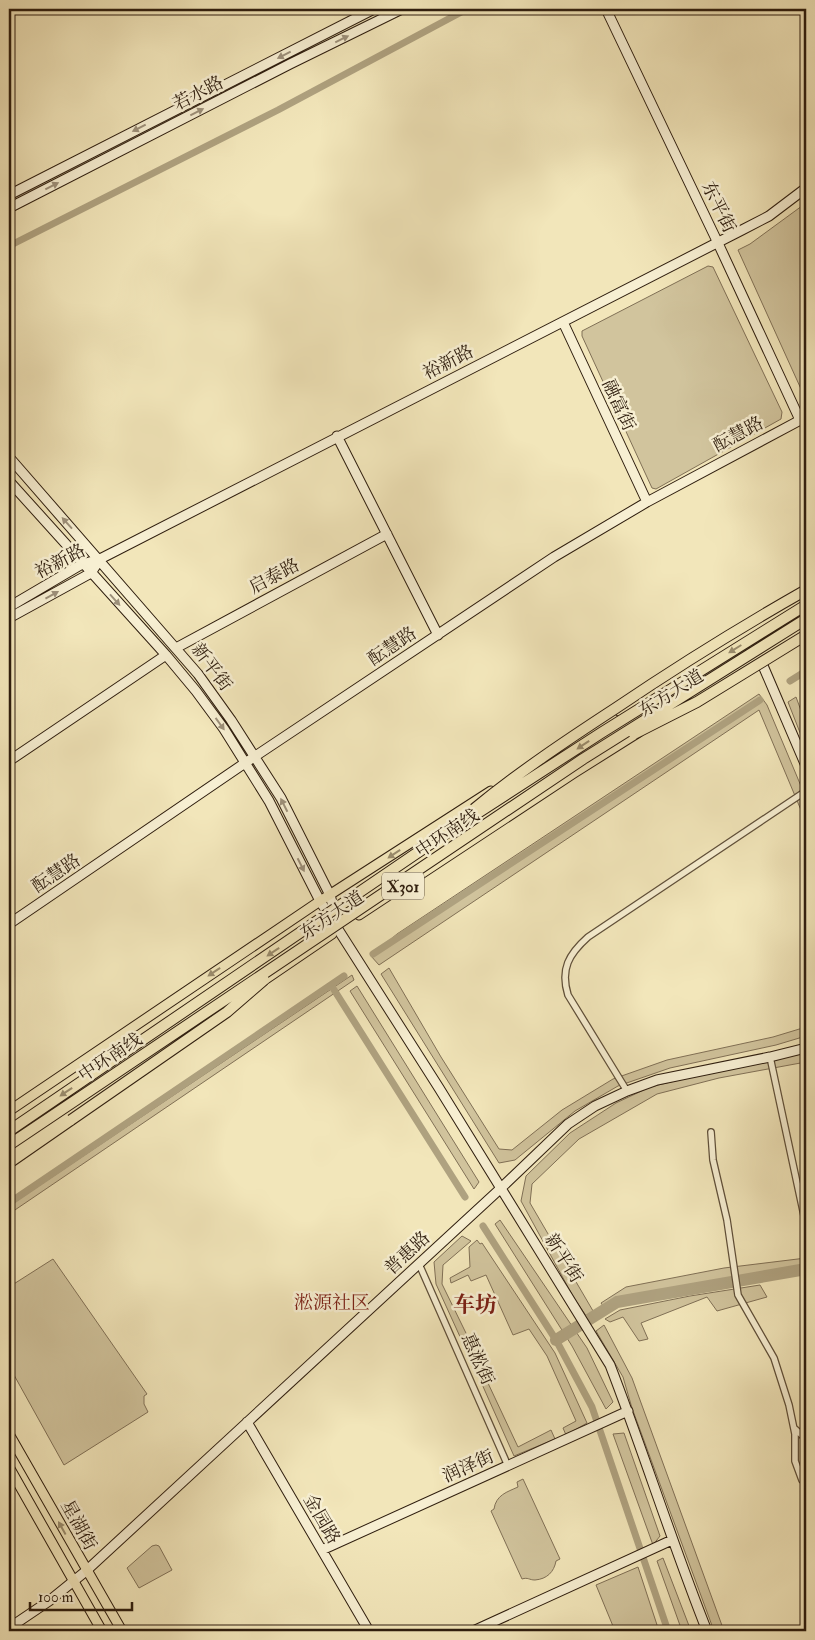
<svg xmlns="http://www.w3.org/2000/svg" width="815" height="1640" font-family="'IM FELL Double Pica','Noto Serif SC',serif">
	<rect width="100%" height="100%" fill="#f2e6ba"/>
	<filter id="stains"><feTurbulence type="fractalNoise" baseFrequency=".004" numOctaves="4"/><feColorMatrix values="0 0 0 0 .2 0 0 0 0 .09 0 0 0 0 .02 0 0 0 .5 -.17"/></filter>
	<radialGradient id="worn" r=".72"><stop offset=".6" stop-color="#630" stop-opacity="0"/><stop offset="1" stop-color="#630" stop-opacity=".3"/></radialGradient>
	<path fill="#d1c49d" stroke="#807056" d="M 806,203 L 806,400 L 738,250 L 750,244 Z
		M 708,266 L 713,267 L 782,412 L 781,419 L 656,489 L 652,488 L 582,336 L 582,331 Z
		M 759,694 L 767,705 L 806,798 L 806,822 L 759,710 L 379,965 L 371,956 L 397,934 Z
		M 796,697 L 806,724 L 806,748 L 788,702 Z
		M 389,968 L 441,1057 L 499,1149 L 512,1150 L 562,1110 L 613,1079 L 667,1060 L 773,1037 L 806,1027 L 806,1036 L 776,1045 L 670,1068 L 618,1086 L 575,1111 L 515,1160 L 499,1163 L 381,974 Z
		M 352,975 L 354,980 L 9,1214 L 9,1206 Z
		M 357,986 L 479,1182 L 474,1189 L 350,991 Z
		M 806,1053 L 806,1062 L 719,1078 L 657,1094 L 579,1139 L 532,1184 L 530,1203 L 596,1316 L 589,1320 L 574,1298 L 521,1201 L 526,1176 L 570,1133 L 616,1103 L 650,1087 L 700,1075 Z
		M 500,1220 L 587,1348 L 613,1402 L 606,1409 L 572,1346 L 495,1224 Z
		M 462,1236 L 471,1241 L 443,1265 L 442,1284 L 484,1370 L 477,1374 L 436,1284 L 434,1262 Z
		M 477,1240 L 480,1244 L 482,1243 L 555,1353 L 587,1423 L 566,1435 L 563,1428 L 576,1421 L 547,1356 L 529,1329 L 513,1335 L 486,1275 L 471,1281 L 468,1275 L 451,1283 L 450,1278 L 470,1267 L 469,1247 Z
		M 806,1258 L 806,1267 L 624,1300 L 606,1310 L 601,1303 L 626,1287 L 724,1268 Z
		M 53,1259 L 147,1394 L 144,1396 L 144,1404 L 148,1412 L 64,1465 L 9,1366 L 9,1287 Z
		M 760,1285 L 767,1297 L 717,1311 L 707,1297 L 641,1323 L 648,1339 L 639,1341 L 623,1317 L 610,1322 L 605,1319 L 620,1310 L 690,1296 Z
		M 604,1325 L 632,1378 L 724,1631 L 714,1631 L 632,1408 L 623,1377 L 596,1331 Z
		M 487,1381 L 518,1447 L 551,1430 L 555,1439 L 514,1456 L 481,1382 Z
		M 624,1433 L 660,1536 L 653,1545 L 613,1434 Z
		M 523,1479 L 560,1559 L 556,1561 C 554,1572 547,1579 535,1580 C 529,1580 528,1577 522,1579 L 491,1511 L 494,1509 C 496,1495 507,1492 518,1487 L 517,1482 Z
		M 156,1545 L 159,1546 L 172,1570 L 139,1588 L 127,1568 L 152,1546 Z
		M 663,1558 L 691,1631 L 682,1631 L 657,1561 Z
		M 638,1567 L 659,1631 L 615,1631 L 596,1585 Z"/>
	<g fill="none" stroke-linecap="round" stroke-linejoin="round">
		<path stroke="#afa280" stroke-width="7" d="M 9,246 L 278,110 L 467,9
			M 790,681 L 806,671
			M 373,954 L 760,700
			M 331,985 L 465,1197
			M 9,1203 L 344,976
			M 483,1226 L 556,1340 L 592,1407 L 668,1631"/>
		<path stroke="#afa280" stroke-width="12" d="M 556,1340 L 617,1302 L 806,1269"/>
		<g stroke="#5f4f39" stroke-width="8">
			<path id="street" d="M 770,1057 L 806,1225
				M 627,1091 L 568,995 C 560,969 569,954 588,937 L 806,791
				M 711,1132 L 713,1160 L 727,1220 L 738,1295 L 774,1358 L 789,1405 L 795,1434 L 795,1461 L 802,1480 L 806,1483
				M 419,1264 L 508,1466
				M 794,1428 L 806,1439"/>
		</g>
		<g stroke="#2e1d0e" stroke-width="11">
			<path id="secondary" d="M 606,9 L 717,241 L 800,420
				M 9,195 L 374,9
				M 9,208 L 290,64 L 402,9
				M 563,322 L 647,502
				M 337,436 L 438,635
				M 9,457 L 198,674 L 231,720 L 281,798 L 330,895 L 335,914
				M 9,481 L 166,655 L 196,691 L 224,729 L 269,801 L 320,901 L 439,1088 L 610,1365 C 644,1453 672,1543 707,1631
				M 9,607 L 82,564 L 100,559 L 742,230 L 769,216 L 806,188
				M 9,618 L 91,573 L 100,559
				M 749,633 L 806,766
				M 176,648 L 387,534
				M 9,761 L 166,655
				M 9,924 L 245,763 L 554,557 L 647,502 L 806,417
				M 247,1422 L 369,1631
				M 322,1550 L 628,1411
				M 9,1628 L 49,1601 L 86,1571 L 500,1189 L 568,1124 L 595,1106 L 627,1091 L 657,1080 L 770,1057 L 806,1048
				M 473,1631 L 672,1540"/>
		</g>
		<g stroke="#2e1d0e" stroke-width="11">
			<path id="primary" d="M 684,704 L 806,630
				M 619,711 L 748,631 L 806,596
				M 359,915 L 574,773 L 639,732
				M 260,983 L 332,934
				M 9,1111 L 320,901 L 491,791
				M 9,1156 L 221,1010
				M 9,1434 L 122,1631
				M 9,1467 L 102,1631"/>
		</g>
		<g stroke="#2e1d0e" stroke-width="12">
			<path id="highway" d="M 9,1163 L 71,1120"/>
		</g>
		<use href="#street" stroke="#f7efd2" stroke-width="5.5"/>
		<use href="#secondary" stroke="#f7efd2" stroke-width="9"/>
		<use href="#primary" stroke="#f2e6ba" stroke-width="9"/>
		<use href="#highway" stroke="#f2e6ba" stroke-width="10"/>
		<g stroke="#2e1d0e" stroke-width="12" stroke-linecap="butt">
			<path id="highway-bridge" d="M 634,734 L 697,702 L 806,635
				M 474,809 C 519,772 567,740 616,708 C 678,666 741,627 806,590
				M 71,1120 L 227,1012 L 264,980
				M 9,1131 L 436,840 L 601,733 L 806,605
				M 9,1145 L 583,759 L 806,619"/>
		</g>
		<use href="#highway-bridge" stroke="#f2e6ba" stroke-width="10"/>
	</g>
	<defs><path id="oneway-solid" d="M-6-.8H1V-3.2L6.5 0L1 3.2V.8H-6Z" transform="scale(1.25)"/></defs>
	<g fill="#9d907a">
		<use href="#oneway-solid" transform="translate(342 39) rotate(-26)"/>
		<use href="#oneway-solid" transform="translate(284 55) rotate(153)"/>
		<use href="#oneway-solid" transform="translate(197 112) rotate(-27)"/>
		<use href="#oneway-solid" transform="translate(139 128) rotate(153)"/>
		<use href="#oneway-solid" transform="translate(52 186) rotate(-27)"/>
		<use href="#oneway-solid" transform="translate(67 523) rotate(-132)"/>
		<use href="#oneway-solid" transform="translate(52 595) rotate(-29)"/>
		<use href="#oneway-solid" transform="translate(115 600) rotate(48)"/>
		<use href="#oneway-solid" transform="translate(220 724) rotate(54)"/>
		<use href="#oneway-solid" transform="translate(284 805) rotate(-117)"/>
		<use href="#oneway-solid" transform="translate(301 865) rotate(63)"/>
	</g>
	<g fill="#9a8c6d">
		<use href="#oneway-solid" transform="translate(735 649) rotate(148)"/>
		<use href="#oneway-solid" transform="translate(583 745) rotate(146)"/>
		<use href="#oneway-solid" transform="translate(394 854) rotate(146)"/>
		<use href="#oneway-solid" transform="translate(273 952) rotate(146)"/>
		<use href="#oneway-solid" transform="translate(214 972) rotate(146)"/>
		<use href="#oneway-solid" transform="translate(66 1092) rotate(146)"/>
		<use href="#oneway-solid" transform="translate(62 1528) rotate(-119)"/>
	</g>
	<g text-anchor="middle" stroke-width="5" stroke-linejoin="round" paint-order="stroke">
		<rect fill="#f7efd2" stroke="#6a5c49" stroke-width="1" x="382" y="872.5" width="42" height="27" rx="4"/>
		<g font-size="16" font-weight="bold" fill="#2e1d0e">
			<text x="403" y="892">X301</text>
		</g>
		<g font-size="18" fill="#2e1d0e" stroke="#f7efd2">
			<text transform="translate(198 93) rotate(-27)" y="6">若水路</text>
			<text transform="translate(719 207) rotate(64)" y="6">东平街</text>
			<text transform="translate(448 362) rotate(-27)" y="6">裕新路</text>
			<text transform="translate(619 405) rotate(65)" y="6">融富街</text>
			<text transform="translate(738 434) rotate(-28)" y="6">酝慧路</text>
			<text transform="translate(60 561) rotate(-27)" y="6">裕新路</text>
			<text transform="translate(274 576) rotate(-28)" y="6">启泰路</text>
			<text transform="translate(392 646) rotate(-34)" y="6">酝慧路</text>
			<text transform="translate(212 667) rotate(53)" y="6">新平街</text>
			<text transform="translate(671 693) rotate(-32)" y="6">东方大道</text>
			<text transform="translate(447 833) rotate(-34)" y="6">中环南线</text>
			<text transform="translate(56 873) rotate(-34)" y="6">酝慧路</text>
			<text transform="translate(332 915) rotate(-34)" y="6">东方大道</text>
			<text transform="translate(110 1057) rotate(-34)" y="6">中环南线</text>
			<text transform="translate(407 1253) rotate(-43)" y="6">普惠路</text>
			<text transform="translate(564 1258) rotate(58)" y="6">新平街</text>
			<text transform="translate(478 1359) rotate(66)" y="6">惠淞街</text>
			<text transform="translate(468 1466) rotate(-24)" y="6">润泽街</text>
			<text transform="translate(322 1519) rotate(60)" y="6">金园路</text>
			<text transform="translate(79 1525) rotate(61)" y="6">星湖街</text>
		</g>
		<g font-size="19" fill="#7a1f14" stroke="#f7efd2">
			<text x="332" y="1309">淞源社区</text>
		</g>
		<g font-size="22" font-weight="bold" fill="#7a1f14" stroke="#f7efd2">
			<text x="475" y="1312">车坊</text>
		</g>
	</g>
	<rect width="815" height="1640" fill="none" stroke="#f2e6ba" stroke-width="30"/>
	<rect x="10" y="10" width="795" height="1620" fill="none" stroke="#2e1d0e" stroke-width="2.5"/>
	<rect x="15" y="15" width="785" height="1610" fill="none" stroke="#2e1d0e"/>
	<path d="M30 1602v8h102v-8" fill="none" stroke="#2e1d0e" stroke-width="2.5"/>
	<text x="38" y="1602" font-size="15" fill="#2e1d0e" stroke="#f7efd2" stroke-width="4" paint-order="stroke">100 m</text>
	<rect width="100%" height="100%" filter="url(#stains)"/>
	<rect width="100%" height="100%" fill="url(#worn)"/>
</svg>
